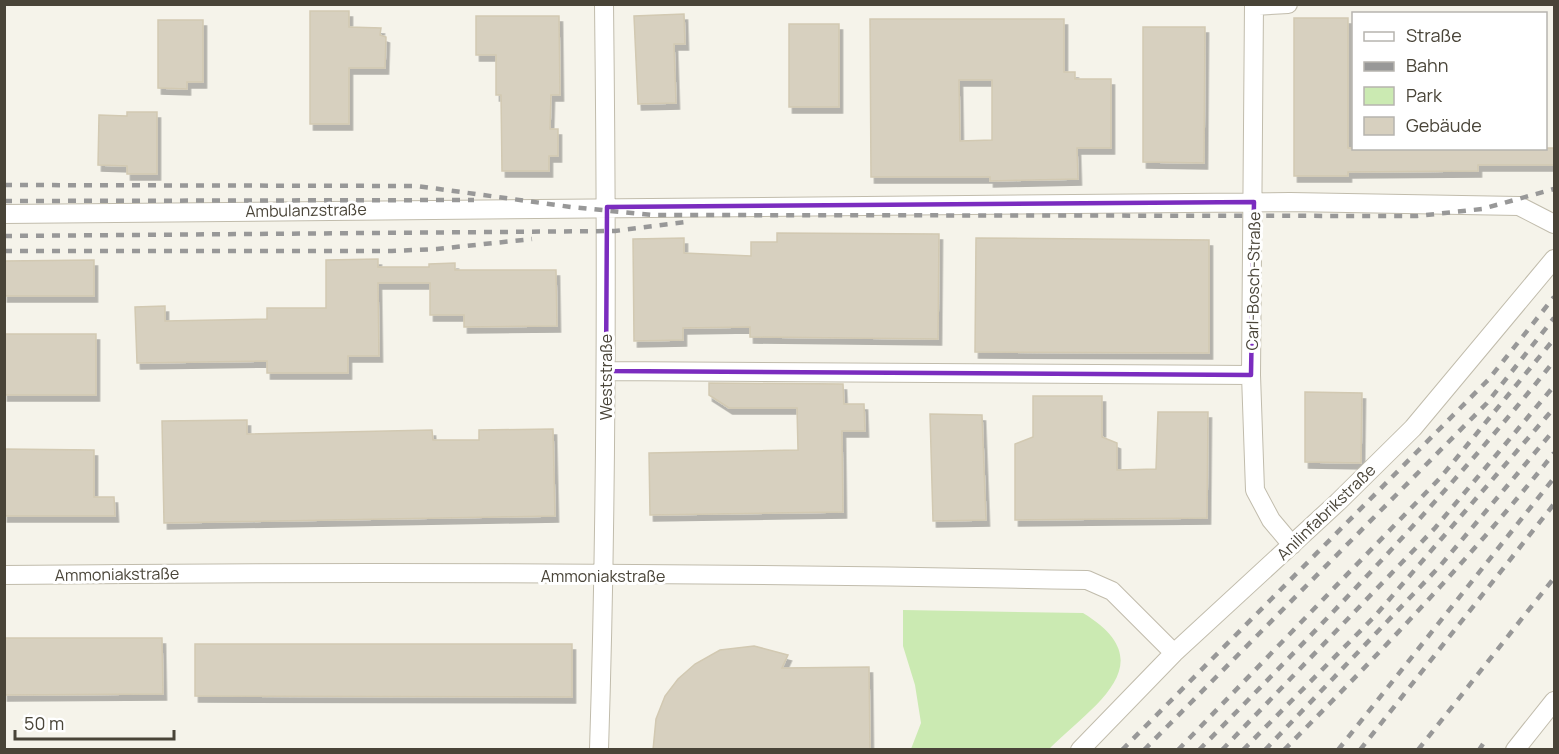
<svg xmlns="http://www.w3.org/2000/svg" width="1559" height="754" font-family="Manrope,sans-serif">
	<defs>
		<filter id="shadow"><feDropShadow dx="3.5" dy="6" stdDeviation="0" flood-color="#0004"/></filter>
	</defs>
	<rect width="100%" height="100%" fill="#f5f3ea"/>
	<path fill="#cbeab2" d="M 903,610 L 1083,613 C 1165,663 1094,705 1049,749 L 911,749 L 921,723 L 915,685 L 903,646 Z"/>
	<path fill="#d7d0bf" stroke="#d2c9b2" stroke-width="1.5" fill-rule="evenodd" filter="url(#shadow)" d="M 310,11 L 349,11 L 349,27 L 381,28 L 380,35 L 386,37 L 385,68 L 349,68 L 349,124 L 310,124 Z
		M 684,14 L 685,44 L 674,44 L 676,103 L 638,104 L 634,16 Z
		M 476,16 L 559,16 L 560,95 L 551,95 L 550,129 L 558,129 L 558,156 L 549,156 L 549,171 L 502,171 L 501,95 L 496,95 L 496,55 L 476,55 Z
		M 1294,18 L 1348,18 L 1348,148 L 1554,148 L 1554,165 L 1478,165 L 1478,171 L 1348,172 L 1348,176 L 1294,176 Z
		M 870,19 L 1064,19 L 1064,72 L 1075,72 L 1075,79 L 1111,79 L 1111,148 L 1077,148 L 1078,179 L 990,181 L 990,177 L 871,177 ZM 959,80 L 992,80 L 992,140 L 960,141 Z
		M 158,20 L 203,20 L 203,82 L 187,82 L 187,89 L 158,88 Z
		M 789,24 L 839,24 L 839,107 L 789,107 Z
		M 1143,27 L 1205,27 L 1204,163 L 1143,162 Z
		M 127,112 L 157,112 L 157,174 L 127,174 L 127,166 L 98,165 L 99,115 L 127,116 Z
		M 777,233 L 939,234 L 938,339 L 750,337 L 750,327 L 683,328 L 683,340 L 634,341 L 633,239 L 684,238 L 684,253 L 751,256 L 751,242 L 777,242 Z
		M 976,238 L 1209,240 L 1209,353 L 975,352 Z
		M 378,259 L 378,267 L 429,267 L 429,264 L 455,263 L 455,270 L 556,270 L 557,326 L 464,327 L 464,315 L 430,315 L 430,283 L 378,283 L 379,356 L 348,356 L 348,373 L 267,373 L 267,361 L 137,363 L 135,307 L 165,306 L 165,321 L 267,319 L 267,308 L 326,308 L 326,260 Z
		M 94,260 L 94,296 L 4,296 L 4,261 Z
		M 4,334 L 96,334 L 96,395 L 4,395 Z
		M 709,383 L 843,384 L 844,404 L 864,404 L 865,431 L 842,431 L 843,512 L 650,515 L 649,453 L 798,450 L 797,408 L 729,408 L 709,395 Z
		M 1305,392 L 1362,393 L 1361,463 L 1305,462 Z
		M 1033,396 L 1102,396 L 1102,437 L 1117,443 L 1117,470 L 1156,469 L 1158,412 L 1208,412 L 1207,518 L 1015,520 L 1015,444 L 1033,437 Z
		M 930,414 L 982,415 L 986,520 L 933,521 Z
		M 247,420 L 247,434 L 432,430 L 433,440 L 479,440 L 479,430 L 553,429 L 555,516 L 164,523 L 162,421 Z
		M 4,449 L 94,450 L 94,497 L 114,497 L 115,516 L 4,516 Z
		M 4,638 L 162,638 L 163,694 L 4,695 Z
		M 195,644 L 572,644 L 572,697 L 195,696 Z
		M 754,646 L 788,655 L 782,668 L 869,667 L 870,750 L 653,750 L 656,719 L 665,696 L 678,679 L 695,664 L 720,650 Z"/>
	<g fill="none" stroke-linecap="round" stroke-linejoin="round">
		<g stroke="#c1bcac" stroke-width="20">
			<path id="minor" d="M 1254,4 L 1251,375 L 1255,490 L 1271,520 L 1292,545
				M 1254,6 L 1288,4
				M 4,214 L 1290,202 L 1519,206 L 1554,224
				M 606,371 L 1251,375
				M 4,575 C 365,571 726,573 1087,580 L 1112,591 L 1174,653
				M 599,750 C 607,501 607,253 604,4
				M 1080,750 L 1174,653 L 1338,502 L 1413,428 L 1554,259
				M 1515,750 L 1554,701"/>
		</g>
		<use href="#minor" stroke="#fff" stroke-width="18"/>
		<path stroke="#989898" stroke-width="4.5" stroke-dasharray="8 8" stroke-linecap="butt" d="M 4,185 L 417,186 L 571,207 L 652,215 L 1417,216 L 1482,209 L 1554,189
			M 4,201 L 474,200
			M 4,236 L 615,231 L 685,222
			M 4,251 L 392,251 L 437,249 L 532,239
			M 1122,750 L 1489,379 L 1554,297
			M 1144,750 L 1487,403 L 1554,318
			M 1178,750 L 1441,477 L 1554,339
			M 1199,750 C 1323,624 1444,499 1554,361
			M 1222,750 L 1435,528 L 1554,386
			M 1243,750 L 1375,616 L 1554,408
			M 1265,750 L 1440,566 L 1554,430
			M 1284,750 C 1378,655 1471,558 1554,453
			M 1338,750 L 1554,478
			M 1360,750 L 1554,504
			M 1418,750 L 1554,578
			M 1479,750 L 1483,744"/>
	</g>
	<path fill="none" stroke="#7b2cbf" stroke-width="4.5" stroke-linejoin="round" d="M 1254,202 L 1251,375 L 606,371 L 607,207 Z"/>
	<g text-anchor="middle" stroke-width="6" stroke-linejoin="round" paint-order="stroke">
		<g font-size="16" fill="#494438" stroke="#fff">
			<text transform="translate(306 210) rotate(-1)" y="6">Ambulanzstraße</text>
			<text transform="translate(1253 281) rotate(-89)" y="6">Carl-Bosch-Straße</text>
			<text transform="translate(606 377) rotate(-90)" y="6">Weststraße</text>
			<text transform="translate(1326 512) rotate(-44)" y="6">Anilinfabrikstraße</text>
			<text transform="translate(117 574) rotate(-1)" y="6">Ammoniakstraße</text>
			<text x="603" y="582">Ammoniakstraße</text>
		</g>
	</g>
	<rect width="1559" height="754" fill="none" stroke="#494438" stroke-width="12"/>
	<rect x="1352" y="12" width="195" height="138" fill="#ffffff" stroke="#b6b4af" stroke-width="1.5"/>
	<rect x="1364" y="32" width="30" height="9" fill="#ffffff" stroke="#b6b4af" stroke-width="1.5"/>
	<text x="1406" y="42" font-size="18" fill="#494438">Straße</text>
	<rect x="1364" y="62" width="30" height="9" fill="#989898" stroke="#b6b4af" stroke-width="1.5"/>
	<text x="1406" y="72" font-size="18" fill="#494438">Bahn</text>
	<rect x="1364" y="87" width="30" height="18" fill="#cbeab2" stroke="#b6b4af" stroke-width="1.5"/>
	<text x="1406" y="102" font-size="18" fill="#494438">Park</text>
	<rect x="1364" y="117" width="30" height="18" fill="#d7d0bf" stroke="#b6b4af" stroke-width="1.5"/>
	<text x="1406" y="132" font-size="18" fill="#494438">Gebäude</text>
	<path d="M15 730v9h159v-9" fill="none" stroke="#494438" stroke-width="3"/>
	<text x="24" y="730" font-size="18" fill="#494438" stroke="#ffffff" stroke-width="4.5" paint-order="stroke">50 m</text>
</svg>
